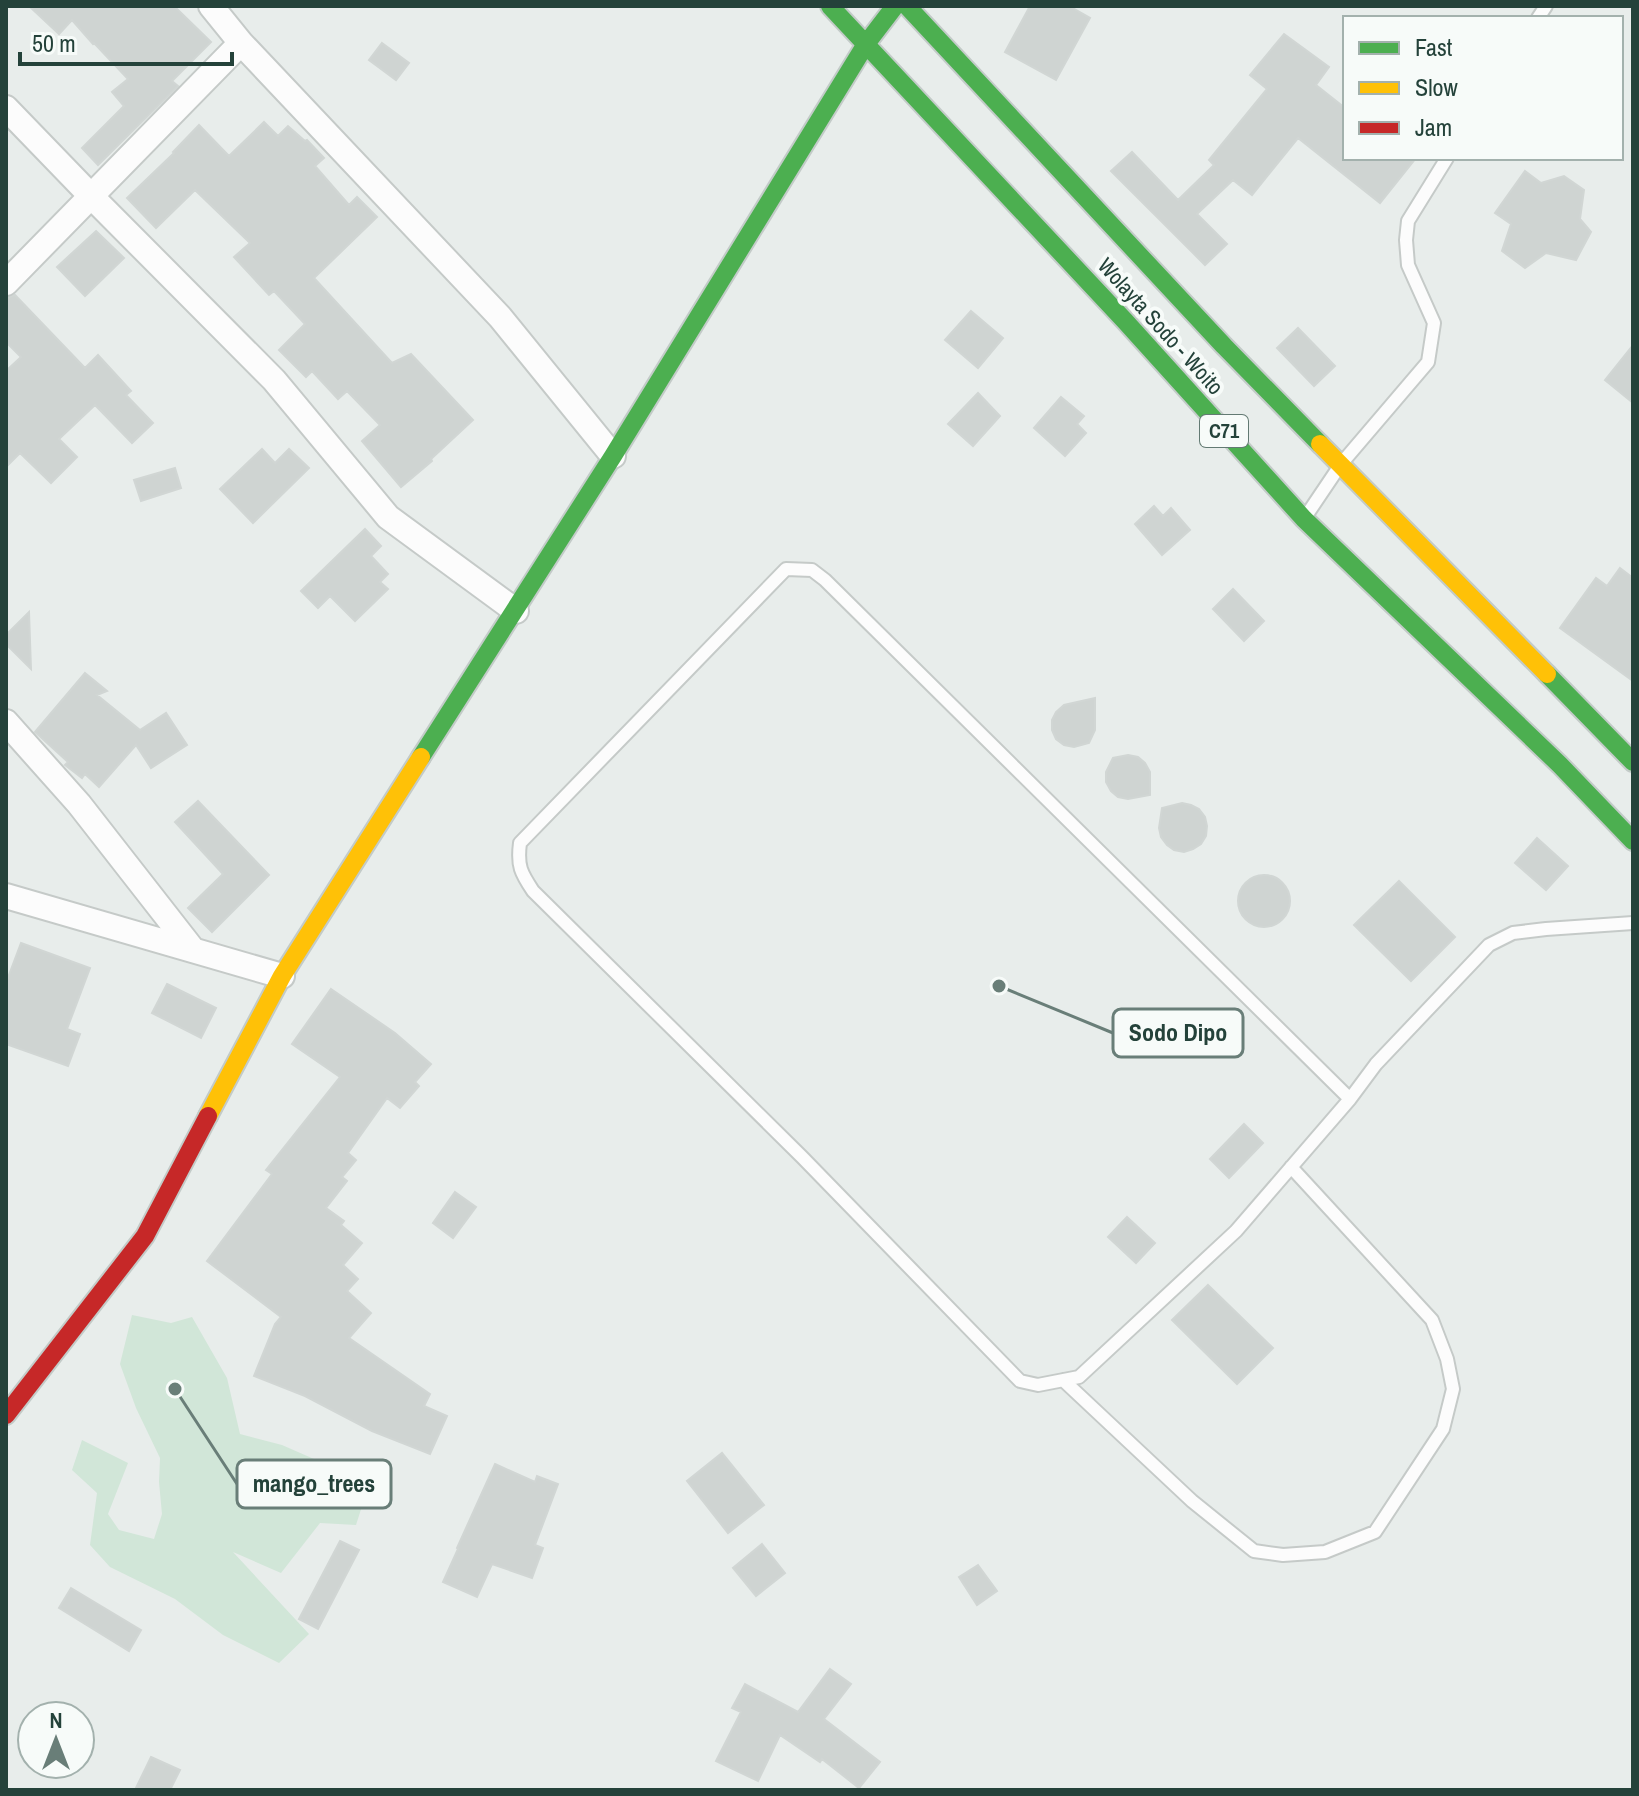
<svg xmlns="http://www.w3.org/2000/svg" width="1639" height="1796" font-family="'Archivo Narrow',sans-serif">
	<rect width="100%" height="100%" fill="#e8edeb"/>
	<path fill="#d1e6d8" d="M 132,1315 L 171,1323 L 192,1317 L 227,1378 L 240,1434 L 282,1445 L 346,1473 L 363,1503 L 356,1525 L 320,1523 L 281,1573 L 233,1552 L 309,1634 L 279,1663 L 223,1635 L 175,1599 L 110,1567 L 90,1545 L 97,1493 L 72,1470 L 82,1440 L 128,1463 L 108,1514 L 119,1530 L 154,1539 L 162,1514 L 159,1482 L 160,1458 L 136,1408 L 120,1364 Z"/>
	<path fill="#cfd4d2" stroke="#d1d6d4" stroke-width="2" d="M 29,6 L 174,6 L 211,42 L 172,81 L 178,86 L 98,165 L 82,148 L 124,106 L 112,92 L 128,79 L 94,43 L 93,44 L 72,20 L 59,34 Z
		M 1030,6 L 1069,6 L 1090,18 L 1056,80 L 1005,52 Z
		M 1284,34 L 1329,67 L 1316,85 L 1345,108 L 1345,158 L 1416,158 L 1380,203 L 1298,138 L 1252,195 L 1233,180 L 1197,214 L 1227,244 L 1205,265 L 1111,171 L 1132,152 L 1178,200 L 1214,165 L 1209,160 L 1267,89 L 1250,75 Z
		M 382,43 L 409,63 L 396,80 L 369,60 Z
		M 264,122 L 278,136 L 288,126 L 305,141 L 307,140 L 324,158 L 315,166 L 349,205 L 357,197 L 377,217 L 314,278 L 392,363 L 411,354 L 473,420 L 431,459 L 432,461 L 401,487 L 362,441 L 380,425 L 347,391 L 338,399 L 312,371 L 306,377 L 279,350 L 305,324 L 274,291 L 269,295 L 234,257 L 250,243 L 195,190 L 156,228 L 127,198 L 174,153 L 173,152 L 199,125 L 229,156 Z
		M 1525,171 L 1541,183 L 1564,176 L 1584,190 L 1580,219 L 1591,232 L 1576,260 L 1546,253 L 1525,268 L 1502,251 L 1511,224 L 1495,213 Z
		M 96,231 L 124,258 L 85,296 L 57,267 Z
		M 15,295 L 85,368 L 98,355 L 131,391 L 126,395 L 153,423 L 132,443 L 95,405 L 59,439 L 77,457 L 51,483 L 20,453 L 6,467 L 6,371 L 21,357 L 6,342 L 6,298 Z
		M 971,311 L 1003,338 L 978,368 L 945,340 Z
		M 1298,328 L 1335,366 L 1314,386 L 1277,348 Z
		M 1633,345 L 1633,403 L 1605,380 Z
		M 978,393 L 1000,416 L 973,446 L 948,424 Z
		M 1061,397 L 1084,416 L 1077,424 L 1086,433 L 1065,456 L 1034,428 Z
		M 262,449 L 275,463 L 289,449 L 309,468 L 253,523 L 220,489 Z
		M 175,468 L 181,488 L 141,501 L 134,480 Z
		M 1154,506 L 1163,516 L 1171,508 L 1190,530 L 1162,555 L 1135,524 Z
		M 365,529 L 381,546 L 371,556 L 388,574 L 380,582 L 388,589 L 355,621 L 330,596 L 318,608 L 301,591 Z
		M 1620,568 L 1633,578 L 1633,681 L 1560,628 L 1596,578 L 1607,586 Z
		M 1233,589 L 1264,621 L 1244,641 L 1213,609 Z
		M 29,612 L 31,669 L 6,644 L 6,635 Z
		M 85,673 L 107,691 L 97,695 L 140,730 L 166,713 L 187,745 L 151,768 L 136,745 L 99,787 L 85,774 L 82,778 L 65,765 L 68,762 L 35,732 Z
		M 1095,698 L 1095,730 L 1089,743 L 1074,747 L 1064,745 L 1056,739 L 1052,730 L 1052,720 L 1056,712 L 1064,705 Z
		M 1128,755 L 1138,757 L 1145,763 L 1150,772 L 1150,795 L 1128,799 L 1118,797 L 1111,791 L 1106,782 L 1106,772 L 1113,758 Z
		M 198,801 L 269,875 L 212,932 L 188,908 L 223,874 L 175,822 Z
		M 1182,803 L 1191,805 L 1199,809 L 1205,817 L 1207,826 L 1206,836 L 1201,844 L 1193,849 L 1184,852 L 1174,850 L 1167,845 L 1161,837 L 1159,828 L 1162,808 Z
		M 1537,838 L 1568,866 L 1546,890 L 1515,863 Z
		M1238 901a26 26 0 1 1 52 0a26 26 0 1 1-52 0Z
		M 1399,881 L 1455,937 L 1411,981 L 1354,925 Z
		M 21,943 L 90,968 L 67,1029 L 80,1034 L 68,1066 L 6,1044 L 6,983 Z
		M 167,984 L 216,1008 L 201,1038 L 152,1013 Z
		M 331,989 L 395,1033 L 431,1064 L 415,1082 L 419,1086 L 400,1108 L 387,1098 L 348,1153 L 356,1160 L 342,1177 L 347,1181 L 326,1208 L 344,1221 L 341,1225 L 362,1243 L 343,1265 L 358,1279 L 347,1291 L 371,1313 L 349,1338 L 430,1394 L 424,1406 L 447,1416 L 430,1454 L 372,1431 L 305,1396 L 254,1376 L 275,1324 L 281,1317 L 207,1261 L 272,1174 L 266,1170 L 340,1077 L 292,1044 Z
		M 1244,1124 L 1263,1143 L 1229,1178 L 1210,1159 Z
		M 455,1192 L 476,1207 L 453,1238 L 433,1223 Z
		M 1127,1217 L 1155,1243 L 1136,1263 L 1108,1237 Z
		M 1208,1285 L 1273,1348 L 1237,1384 L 1172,1320 Z
		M 722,1453 L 764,1505 L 728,1533 L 687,1481 Z
		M 495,1464 L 535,1482 L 537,1476 L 558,1484 L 535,1545 L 543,1548 L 532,1578 L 492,1564 L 477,1597 L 443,1582 L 458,1549 L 457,1548 Z
		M 340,1541 L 359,1550 L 318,1629 L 299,1619 Z
		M 762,1544 L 785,1573 L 756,1596 L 733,1568 Z
		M 978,1565 L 997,1591 L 977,1605 L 959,1577 Z
		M 71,1588 L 141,1630 L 129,1651 L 59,1608 Z
		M 830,1669 L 851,1684 L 824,1719 L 880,1762 L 859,1788 L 822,1759 L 820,1762 L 780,1735 L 758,1781 L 716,1761 L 741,1712 L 732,1708 L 745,1684 L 798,1712 Z
		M 151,1757 L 180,1770 L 170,1790 L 135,1790 Z"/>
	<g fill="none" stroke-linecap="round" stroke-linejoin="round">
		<g stroke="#c5cac8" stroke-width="16">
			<path id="lane" d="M 1538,18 L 1546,6
				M 1308,513 L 1341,464 L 1428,362 L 1434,323 L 1408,265 L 1406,240 L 1408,221 L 1447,158
				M 1350,1099 L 825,580 L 812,570 L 786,569 L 520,843 C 517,866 521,873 533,891 L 802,1157 L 1020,1381 L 1038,1385 L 1079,1377 L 1236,1231 L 1350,1099 L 1376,1064 L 1489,945 L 1513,933 L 1546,929 L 1633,923
				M 1063,1380 L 1192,1501 L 1254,1551 L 1283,1555 L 1325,1552 L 1375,1532 L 1443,1429 L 1453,1389 L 1447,1359 L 1432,1320 L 1291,1167"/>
		</g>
		<g stroke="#c5cac8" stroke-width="28">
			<path id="street" d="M 211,6 L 241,43 L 500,317 L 613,456
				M 6,108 L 92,197 L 274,380 L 388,517 L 516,611
				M 6,283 L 241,43
				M 6,722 L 79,804 L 193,950
				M 6,896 L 282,976"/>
		</g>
		<g stroke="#c3cbc8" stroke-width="22">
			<path id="fast" d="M 830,6 L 1125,321 L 1304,519 L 1560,765 L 1633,841
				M 907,6 L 1224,346 L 1320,444
				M 1547,674 L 1633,762
				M 421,757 L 613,456 L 866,44 L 895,6"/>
		</g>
		<g stroke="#c3cbc8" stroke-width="22">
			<path id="slow" d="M 1320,444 L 1547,674
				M 208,1116 L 282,976 L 421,757"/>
		</g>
		<g stroke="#c3cbc8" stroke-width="22">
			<path id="jam" d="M 6,1415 L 145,1236 L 208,1116"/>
		</g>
		<use href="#lane" stroke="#fcfcfc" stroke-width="12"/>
		<use href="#street" stroke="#fcfcfc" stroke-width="24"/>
		<use href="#fast" stroke="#4caf50" stroke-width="18"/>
		<use href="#slow" stroke="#ffc107" stroke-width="18"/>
		<use href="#jam" stroke="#c62828" stroke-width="18"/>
	</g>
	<g text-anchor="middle" stroke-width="8" stroke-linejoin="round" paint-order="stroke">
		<rect fill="#f7fbf9" stroke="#637a73" stroke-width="2" x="1200" y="415" width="48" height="32" rx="6"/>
		<g font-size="20" font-weight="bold" fill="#24423a">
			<text x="1224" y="438">C71</text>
		</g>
		<g font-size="22" fill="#24423a" stroke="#f7fbf9">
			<text transform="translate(1161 326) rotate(48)" y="8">Wolayta Sodo - Woito</text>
		</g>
	</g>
	<path fill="none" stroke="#697e78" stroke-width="3" d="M999 986L1113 1033M175 1389L237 1484"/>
	<g fill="#697e78" stroke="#f7fbf9" stroke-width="3">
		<circle cx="999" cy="986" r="8"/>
		<circle cx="175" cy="1389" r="8"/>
	</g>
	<g fill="#f7fbf9" stroke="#697e78" stroke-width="3">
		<rect x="1113" y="1009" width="130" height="48" rx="8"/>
		<rect x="237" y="1460" width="154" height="48" rx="8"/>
	</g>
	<g font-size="24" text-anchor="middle" font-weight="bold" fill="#24423a">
		<text x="1178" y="1041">Sodo Dipo</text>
		<text x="314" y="1492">mango_trees</text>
	</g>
	<rect width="1639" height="1796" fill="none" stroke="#24423a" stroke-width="16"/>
	<rect x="1343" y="16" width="280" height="144" fill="#f7fbf9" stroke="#a3b1ad" stroke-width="2"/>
	<rect x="1359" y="42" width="40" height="12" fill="#4caf50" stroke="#a3b1ad" stroke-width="2"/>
	<text x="1415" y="56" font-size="24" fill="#24423a">Fast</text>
	<rect x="1359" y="82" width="40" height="12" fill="#ffc107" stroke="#a3b1ad" stroke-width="2"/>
	<text x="1415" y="96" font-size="24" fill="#24423a">Slow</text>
	<rect x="1359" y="122" width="40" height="12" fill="#c62828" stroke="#a3b1ad" stroke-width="2"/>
	<text x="1415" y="136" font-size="24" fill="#24423a">Jam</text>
	<g transform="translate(56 1740)"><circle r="38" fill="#f7fbf9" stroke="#a3b1ad" stroke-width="2"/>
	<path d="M0-6L14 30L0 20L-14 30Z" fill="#697e78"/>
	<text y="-12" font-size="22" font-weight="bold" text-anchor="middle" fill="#24423a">N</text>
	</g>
	<path d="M20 52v12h212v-12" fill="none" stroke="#24423a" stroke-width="4"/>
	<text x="32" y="52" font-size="24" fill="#24423a" stroke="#f7fbf9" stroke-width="6" paint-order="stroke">50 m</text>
</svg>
